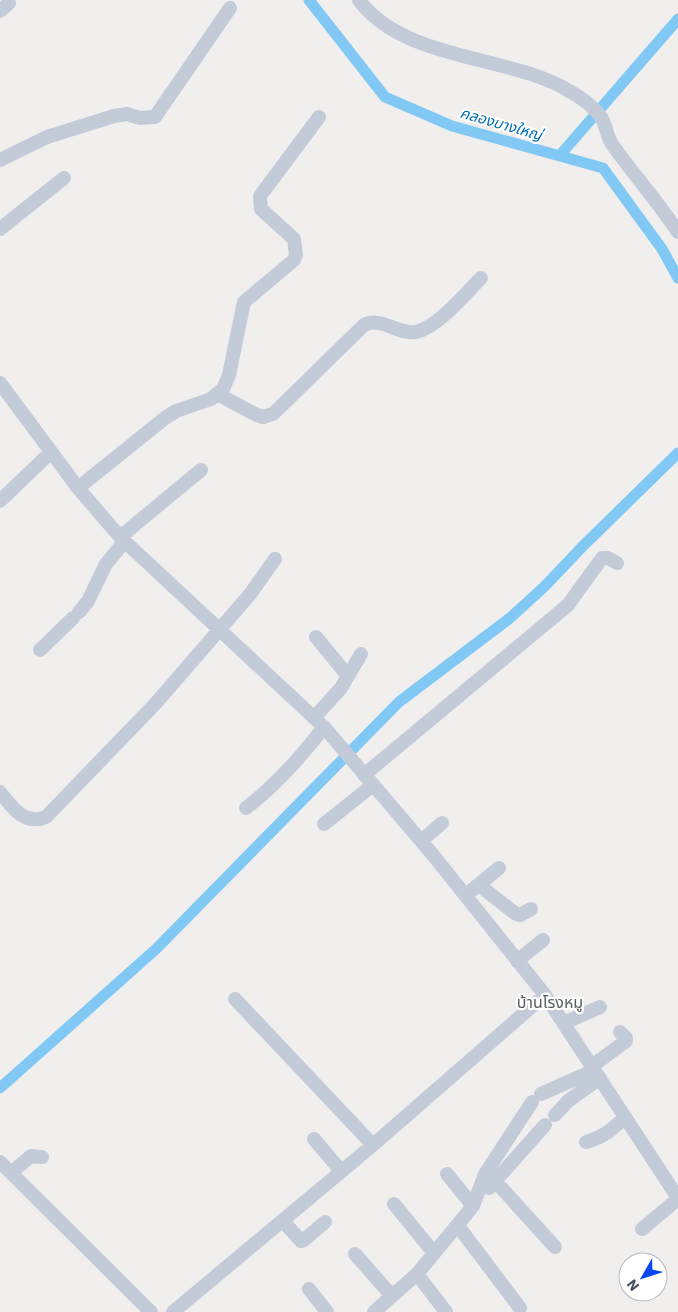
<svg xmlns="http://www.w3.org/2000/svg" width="678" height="1312" font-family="'IBM Plex Sans','Noto Sans Thai',sans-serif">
	<rect width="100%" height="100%" fill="#f1efee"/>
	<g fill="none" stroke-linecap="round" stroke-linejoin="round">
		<path stroke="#81c9f4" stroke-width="11" d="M 309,0 L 385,97 L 452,126 L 603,168 L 662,249 L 678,278
			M 561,154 L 678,19
			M 0,1088 L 156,949 L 399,702 L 510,618 L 545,586 L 583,546 L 678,453"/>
		<path stroke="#c3cbd8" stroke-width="14" d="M 359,0 C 405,62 510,54 571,92 C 583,99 599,110 604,123 C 607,131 608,140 614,147 C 635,176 658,202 678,232
			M 0,11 L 9,3
			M 0,160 L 47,137 L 114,116 L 127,114 L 140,118 L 155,117 L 230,8
			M 0,229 L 64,178
			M 0,383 L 78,488 L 120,537 L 324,727 L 433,855 L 545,995 L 678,1198
			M 217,394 L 257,415 L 263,417 L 273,414 L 364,325 C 381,316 398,335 416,332 C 438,327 465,294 481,278
			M 78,488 L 165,418 L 176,411 L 211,399 L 223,389 L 229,375 L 244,302 L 294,260 L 296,255 L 294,239 L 261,209 L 260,196 L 319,117
			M 0,501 L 51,452
			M 120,537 L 201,470
			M 79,612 L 88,601 L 106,564 L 125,541
			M 316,637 L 348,676
			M 40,650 L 73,618
			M 314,718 L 341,688 L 361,654
			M 364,775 L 568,605 L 602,558 L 608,558 L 617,563
			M 0,792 C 12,807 24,826 46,817 L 156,703 L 251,593 L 275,559
			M 246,808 C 276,785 301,757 324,727
			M 324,824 L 373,785
			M 421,841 L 442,823
			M 479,885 L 516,914 L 520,915 L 531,909
			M 472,890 L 499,868
			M 517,961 L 543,940
			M 235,999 L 373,1145
			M 564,1023 L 600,1007
			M 592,1066 L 626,1041 L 626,1038 L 620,1032
			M 541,1094 L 595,1070
			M 555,1115 L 568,1101 L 600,1078
			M 314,1139 L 341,1171
			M 586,1142 C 604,1137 613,1129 625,1117
			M 0,1162 L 151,1312
			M 11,1173 L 31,1156 L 42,1157
			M 447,1174 L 473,1206
			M 485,1174 L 496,1182 L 555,1247
			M 489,1188 L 545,1125
			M 394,1204 L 434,1253
			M 283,1221 L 301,1241 L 304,1240 L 325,1222
			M 458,1226 L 520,1308
			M 642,1229 L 678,1199
			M 355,1254 L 392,1296
			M 417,1274 L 446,1312
			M 309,1289 L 327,1312
			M 173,1312 L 373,1145 L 545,995
			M 374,1312 L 417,1274 L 473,1206 L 485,1174 L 532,1102"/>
	</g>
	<g text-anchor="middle" stroke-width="4.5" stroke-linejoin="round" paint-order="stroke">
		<g font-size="15" font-style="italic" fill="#0070b5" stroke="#fff">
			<text transform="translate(501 124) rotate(16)" y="5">คลองบางใหญ่</text>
		</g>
		<g font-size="16" fill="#5a5d64" stroke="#fff">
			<text x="550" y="1008">บ้านโรงหมู</text>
		</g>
	</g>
	<g transform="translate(643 1277) rotate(231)"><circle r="24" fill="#ffffff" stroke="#b5b8bf"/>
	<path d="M0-4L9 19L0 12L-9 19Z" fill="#0746f2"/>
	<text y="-8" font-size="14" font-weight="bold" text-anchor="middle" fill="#454e5e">N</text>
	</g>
</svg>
